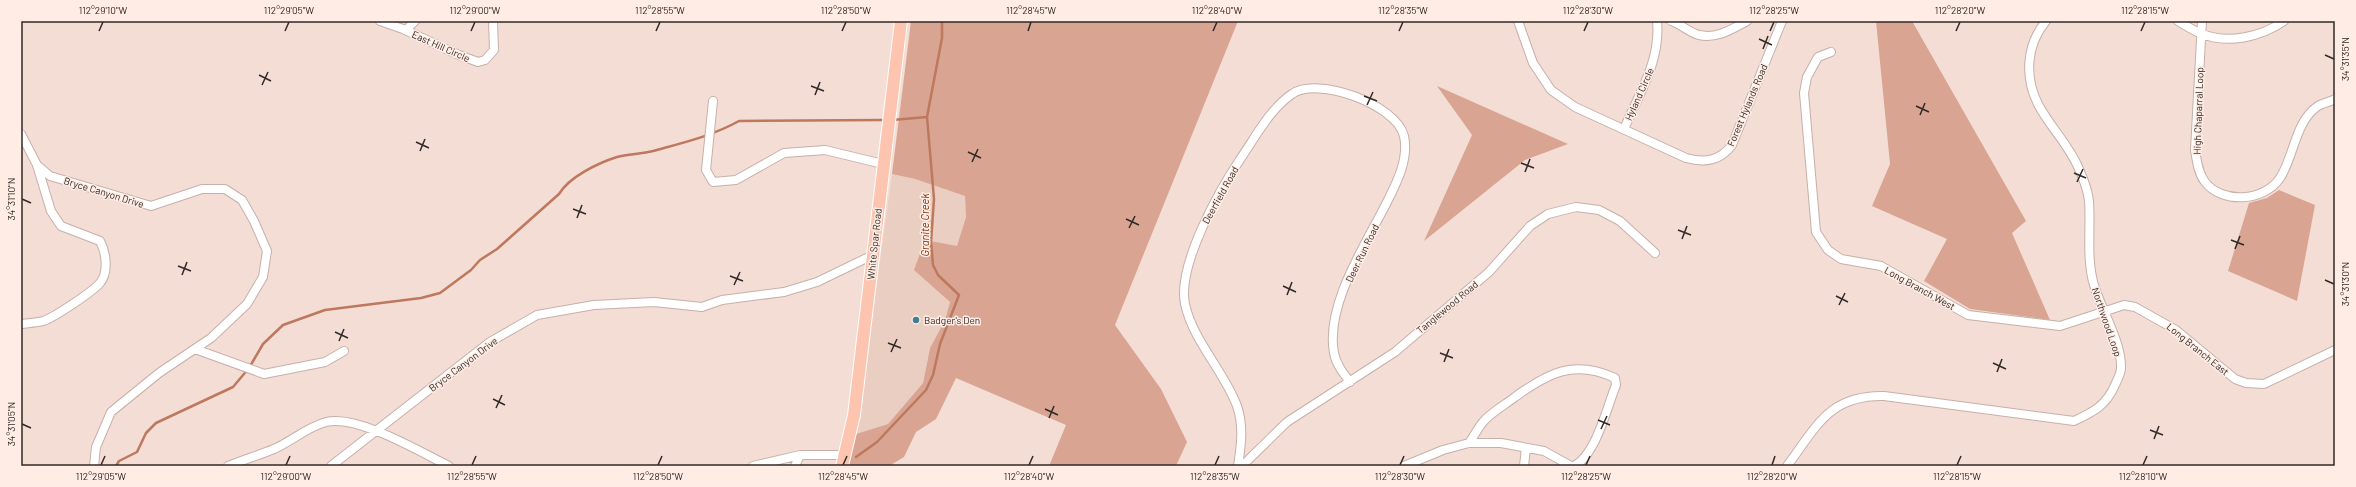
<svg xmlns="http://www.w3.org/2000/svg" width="2356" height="487" font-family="Barlow,sans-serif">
	<rect width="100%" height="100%" fill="#f4ddd5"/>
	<path fill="#ebcec2" d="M 892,174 L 915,179 L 965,196 L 966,217 L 957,246 L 950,302 L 945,320 L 930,348 L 923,383 L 888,424 L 856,434 Z"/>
	<path fill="#d9a592" d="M 911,21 L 1238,21 L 1115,325 L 1161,389 L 1187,442 L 1176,466 L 1049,466 L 1066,425 L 956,378 L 936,419 L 916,432 L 904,457 L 889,466 L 848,466 L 856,434 L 888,424 L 923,383 L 930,348 L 945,320 L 950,302 L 914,270 L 925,240 L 957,246 L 966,217 L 965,196 L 915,179 L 892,174 Z
		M 1876,21 L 1912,21 L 2026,221 L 2012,233 L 2050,320 L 1970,309 L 1924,281 L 1947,239 L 1872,206 L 1890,164 Z
		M 1437,86 L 1568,144 L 1525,160 L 1424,241 L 1472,135 Z
		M 2279,190 L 2315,205 L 2297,301 L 2228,271 L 2249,203 L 2267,198 Z"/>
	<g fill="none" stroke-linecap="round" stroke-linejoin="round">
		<path stroke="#bd785e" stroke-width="2.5" d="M 892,120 L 927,117
			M 856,457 L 877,442 L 926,390 L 933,375 L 940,344 L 959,295 L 938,275 L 933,265 L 931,242 L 934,199 L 927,117 L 942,38 L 942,21
			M 116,466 L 119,461 L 137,452 L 146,433 L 156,423 L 233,387 L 249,368 L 263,344 L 283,325 L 325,310 L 421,298 L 440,293 L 471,270 L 480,260 L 497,249 L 559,194 C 569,177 598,163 617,157 C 628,154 641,154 653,151 C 682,143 712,136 739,121 L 885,120"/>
		<g stroke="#c6b0a8" stroke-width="10">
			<path id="minor" d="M 380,21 L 403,29 L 459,55 L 478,62 L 485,60 L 494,50 L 493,21
				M 1518,21 L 1533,63 L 1551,90 L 1575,107 L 1686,158 C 1705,163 1720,161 1732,145 L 1782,21
				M 1671,21 C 1681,24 1690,33 1699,35 C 1717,39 1732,29 1747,21
				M 2178,21 C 2185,25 2192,30 2200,33 C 2227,45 2261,37 2284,21
				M 2202,21 L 2195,150 C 2197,161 2198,173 2205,182 C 2222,204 2264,202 2280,178 C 2294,157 2295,121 2318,106 C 2323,103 2330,102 2335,99
				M 406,30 L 415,21
				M 1831,52 L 1818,57 L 1807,77 L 1804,93 L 1816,232 L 1828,250 L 1841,259 L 1881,266 L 1968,315 L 2060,326 L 2124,305 L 2135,307 L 2176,330 L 2235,379 L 2246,383 L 2264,384 L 2335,350
				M 713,101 L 706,170 L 713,182 L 736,180 L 784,153 L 825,150 L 883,164
				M 1624,129 C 1639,94 1661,60 1657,21
				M 21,134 L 37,165 L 50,176 L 151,206 L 202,189 L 225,189 L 242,200 L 254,221 L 267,251 L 263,277 L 247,304 L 211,338 L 159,373 L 111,412 L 96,447 L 94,466
				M 21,324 C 28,323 36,323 43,321 C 55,317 92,292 100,283 C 109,272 106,252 100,241 L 61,226 L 51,211 L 37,165
				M 195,349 L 264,374 L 325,362 L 344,351
				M 1469,443 C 1474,436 1478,428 1483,422 C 1491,412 1505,405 1515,397 C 1548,373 1574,359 1615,378 L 1616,385 C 1607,407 1596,455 1574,466
				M 228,466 C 243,460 259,455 274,449 C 292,441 307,427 326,422 C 357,414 420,452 449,466
				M 331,466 L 490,342 L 537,315 L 594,305 L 654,302 L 702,307 L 722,300 L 784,292 L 817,282 L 873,255
				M 753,466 L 800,455 L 845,455
				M 795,466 L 800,455
				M 1238,466 C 1241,446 1244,426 1237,406 C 1224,371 1193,341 1185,304 C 1177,265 1220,189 1241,158 C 1256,136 1270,109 1292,94 C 1317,76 1396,104 1404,136 C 1409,159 1397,182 1387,202 C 1366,244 1325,305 1334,353 C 1336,364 1343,373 1350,382
				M 1242,466 L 1287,422 L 1395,352 L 1489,272 L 1530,226 L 1548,214 L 1576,207 L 1599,210 L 1620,221 L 1655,253
				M 1404,466 L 1443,450 L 1469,443 L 1501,443 L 1544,451 L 1571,466
				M 1524,466 L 1526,448
				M 1787,466 C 1817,426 1829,395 1884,396 L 2074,421 C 2093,412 2106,406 2115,385 C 2117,380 2121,374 2121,368 C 2122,343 2101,309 2094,285 C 2086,258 2091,228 2089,201 C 2088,191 2083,178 2079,169 C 2069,145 2051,128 2039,106 C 2024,78 2026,45 2046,21"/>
		</g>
		<g stroke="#fff" stroke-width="14">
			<path id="primary" d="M 842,466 L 854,415 L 901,21"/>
		</g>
		<use href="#minor" stroke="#fff" stroke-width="8"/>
		<use href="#primary" stroke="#fdc5af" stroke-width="12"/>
	</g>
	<path fill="none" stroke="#312926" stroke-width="1.5" d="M 99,31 L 103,22M 285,31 L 289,22M 471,31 L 475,22M 656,31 L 660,22M 842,31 L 846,22M 1028,31 L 1031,22M 1213,31 L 1217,22M 1399,31 L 1403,22M 1584,31 L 1588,22M 1770,31 L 1774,22M 1956,31 L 1960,22M 2141,31 L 2145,22M 1759,39 L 1772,45M 1763,49 L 1768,36M 2325,55 L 2334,59M 259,75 L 271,81M 262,85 L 268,72M 811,86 L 824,91M 815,95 L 820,82M 1364,96 L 1377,101M 1367,105 L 1373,92M 1916,106 L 1929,112M 1920,115 L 1925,103M 416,142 L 429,148M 420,151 L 425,139M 968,152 L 981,158M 972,162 L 978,149M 1521,163 L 1534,168M 1525,172 L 1530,159M 2074,173 L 2086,178M 2077,182 L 2083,169M 22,199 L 31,203M 573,209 L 586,214M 577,218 L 582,205M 1126,219 L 1139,225M 1129,228 L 1135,216M 1678,230 L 1691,235M 1682,239 L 1687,226M 2231,240 L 2244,245M 2235,249 L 2240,236M 178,266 L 191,271M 182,275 L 187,262M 730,276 L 743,281M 2325,280 L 2334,284M 734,285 L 740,272M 1283,286 L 1296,292M 1287,295 L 1292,282M 1836,296 L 1848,302M 1839,305 L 1845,293M 335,332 L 348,338M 339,341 L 344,329M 888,343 L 901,348M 891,352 L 897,339M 1440,353 L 1453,358M 1444,362 L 1449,349M 1993,363 L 2006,369M 1997,372 L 2002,359M 493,399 L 505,405M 496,408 L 502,395M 1045,409 L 1058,415M 1049,418 L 1054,406M 1598,420 L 1610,425M 22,424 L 31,428M 1601,429 L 1607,416M 2150,430 L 2163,435M 2154,439 L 2159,426M 101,465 L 105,456M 286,465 L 290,456M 472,465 L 476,456M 658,465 L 662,456M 843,465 L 847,456M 1029,465 L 1033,456M 1215,465 L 1219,456M 1400,465 L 1404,456M 1586,465 L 1590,456M 1772,465 L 1775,456M 1957,465 L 1961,456M 2143,465 L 2147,456"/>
	<circle fill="#407f93" stroke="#feece5" stroke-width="1.5" cx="916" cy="320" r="4"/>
	<g text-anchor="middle" stroke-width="3" stroke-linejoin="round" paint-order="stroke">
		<g font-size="10" fill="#312926" stroke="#feece5">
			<text transform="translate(441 46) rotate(24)" y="4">East Hill Circle</text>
			<text transform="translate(1639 94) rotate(-66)" y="4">Hyland Circle</text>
			<text transform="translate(1747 105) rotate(-67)" y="4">Forest Hylands Road</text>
			<text transform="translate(2198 111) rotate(-88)" y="4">High Chaparral Loop</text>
			<text transform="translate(104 192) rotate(17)" y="4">Bryce Canyon Drive</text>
			<text transform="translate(1220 195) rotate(-61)" y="4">Deerfield Road</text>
			<text transform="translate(874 244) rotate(-84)" y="4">White Spar Road</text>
			<text transform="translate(1362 253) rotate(-64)" y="4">Deer Run Road</text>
			<text transform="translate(1920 288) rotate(29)" y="4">Long Branch West</text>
			<text transform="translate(1447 307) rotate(-40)" y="4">Tanglewood Road</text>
			<text transform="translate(2107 322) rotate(71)" y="4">Northwood Loop</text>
			<text transform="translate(2198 349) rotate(39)" y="4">Long Branch East</text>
			<text transform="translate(463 364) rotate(-37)" y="4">Bryce Canyon Drive</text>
		</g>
		<g font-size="10" fill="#312926" stroke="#feece5" text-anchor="start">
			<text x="924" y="324">Badger's Den</text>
		</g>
		<g font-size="11" font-style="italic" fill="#802d01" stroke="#feece5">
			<text transform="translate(925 225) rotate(-90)" y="4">Granite Creek</text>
		</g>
	</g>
	<rect width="2356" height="487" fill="none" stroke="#feece5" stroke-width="44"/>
	<rect x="22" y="22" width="2312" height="443" fill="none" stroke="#312926" stroke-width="1.5"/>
	<g font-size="10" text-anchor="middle" fill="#312926">
		<text x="103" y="14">112°29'10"W</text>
		<text x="289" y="14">112°29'05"W</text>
		<text x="475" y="14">112°29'00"W</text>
		<text x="660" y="14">112°28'55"W</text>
		<text x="846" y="14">112°28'50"W</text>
		<text x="1031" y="14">112°28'45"W</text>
		<text x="1217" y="14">112°28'40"W</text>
		<text x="1403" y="14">112°28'35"W</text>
		<text x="1588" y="14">112°28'30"W</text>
		<text x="1774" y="14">112°28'25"W</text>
		<text x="1960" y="14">112°28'20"W</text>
		<text x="2145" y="14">112°28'15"W</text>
		<text transform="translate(2345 59) rotate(-90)" y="4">34°31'35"N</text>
		<text transform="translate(11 199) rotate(-90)" y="4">34°31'10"N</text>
		<text transform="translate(2345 284) rotate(-90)" y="4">34°31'30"N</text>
		<text transform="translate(11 424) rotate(-90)" y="4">34°31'05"N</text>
		<text x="101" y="480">112°29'05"W</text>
		<text x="286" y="480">112°29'00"W</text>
		<text x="472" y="480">112°28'55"W</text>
		<text x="658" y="480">112°28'50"W</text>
		<text x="843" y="480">112°28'45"W</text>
		<text x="1029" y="480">112°28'40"W</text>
		<text x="1215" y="480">112°28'35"W</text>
		<text x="1400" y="480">112°28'30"W</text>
		<text x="1586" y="480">112°28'25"W</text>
		<text x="1772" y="480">112°28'20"W</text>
		<text x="1957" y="480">112°28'15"W</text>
		<text x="2143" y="480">112°28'10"W</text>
	</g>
</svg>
